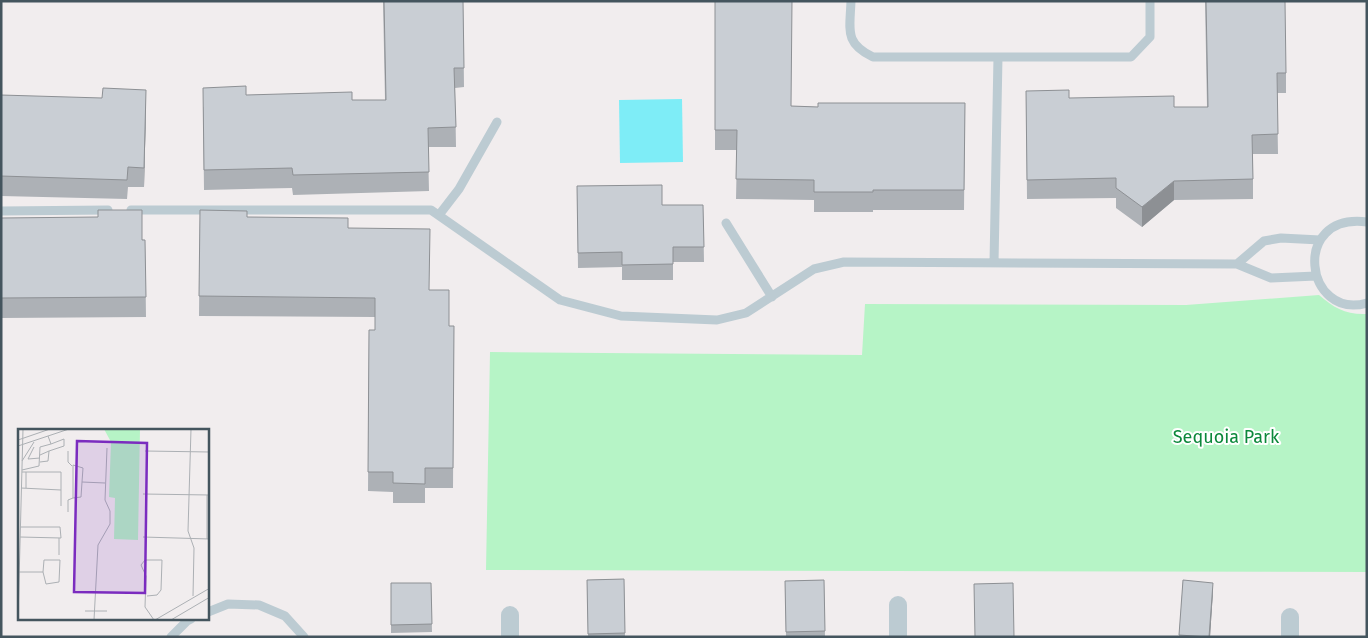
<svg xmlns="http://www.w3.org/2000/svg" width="1368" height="638" font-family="'Fira Sans',sans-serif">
	<rect width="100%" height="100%" fill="#f1edee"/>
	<path fill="#b6f4c6" d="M 1319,295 C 1334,308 1346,315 1367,314 L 1367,572 L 486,570 L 490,352 L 862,355 L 865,304 L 1186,305 Z"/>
	<path fill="#7eedf7" d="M 682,99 L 683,162 L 620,163 L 619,100 Z"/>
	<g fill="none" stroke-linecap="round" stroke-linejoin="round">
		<path stroke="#bccbd2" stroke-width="9" d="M 851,1 C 850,30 844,43 873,57 L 1131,57 L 1150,37 L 1150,1
			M 131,210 L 431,210 L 560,300 L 621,316 L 717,320 L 746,313 L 814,269 L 844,262 L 1237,264 L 1271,278 L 1316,276
			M 1,211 L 108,210
			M 439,215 L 459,189 L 497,122
			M 1367,222 C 1290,212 1305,321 1367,303
			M 726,223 L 772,297
			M 994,263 L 998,57
			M 1237,264 L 1264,241 L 1281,238 L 1320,240
			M 208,612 L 228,604 L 259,605 L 285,616 L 304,637
			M 171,637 L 187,621 L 191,619"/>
		<path stroke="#bccbd2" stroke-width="18" d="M 510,637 L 510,615
			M 898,637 L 898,605
			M 1290,637 L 1290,617"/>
	</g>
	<path fill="#adb1b6" d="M 383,1 L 463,1 L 464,87 L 455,88 L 456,147 L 428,147 L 429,191 L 293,195 L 292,188 L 204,190 L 203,107 L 246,95 L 352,100 L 385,100 Z
		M 715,1 L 791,106 L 818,107 L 965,103 L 964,210 L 873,210 L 873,212 L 814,212 L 814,200 L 736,199 L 737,150 L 715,150 Z
		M 1205,1 L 1286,73 L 1286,93 L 1277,93 L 1278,154 L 1253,154 L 1253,199 L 1174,200 L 1142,227 L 1116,208 L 1116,198 L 1027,199 L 1026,91 L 1069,98 L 1174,107 L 1207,107 Z
		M 1,95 L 146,109 L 144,187 L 128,187 L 127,199 L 1,196 Z
		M 577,186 L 662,205 L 703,205 L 704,262 L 673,262 L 673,280 L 622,280 L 622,267 L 578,268 Z
		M 200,210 L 247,217 L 348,228 L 429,290 L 449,326 L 454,326 L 453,488 L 425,488 L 425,503 L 393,503 L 393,492 L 368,491 L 369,330 L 375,330 L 375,317 L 199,316 Z
		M 1,218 L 145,240 L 146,317 L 1,318 Z
		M 624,579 L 625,637 L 588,637 L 587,580 Z
		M 824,580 L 825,637 L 786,637 L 785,581 Z
		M 1183,580 L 1213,591 L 1210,637 L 1179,637 Z
		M 391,583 L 431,583 L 432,632 L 391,633 Z"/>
	<path fill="#8d9094" d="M 146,90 L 146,109 L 144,187 L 144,168 Z
		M 1174,181 L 1174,200 L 1142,227 L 1142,207 Z
		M 1213,583 L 1213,591 L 1210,637 L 1209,637 Z"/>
	<path fill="#c9ced4" stroke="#8d9094" d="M 384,1 L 463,1 L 464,68 L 454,68 L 456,127 L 428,128 L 429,172 L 293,175 L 292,168 L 204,170 L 203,88 L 246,86 L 246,95 L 352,92 L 352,100 L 386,100 Z
		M 715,1 L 792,1 L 791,106 L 818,107 L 818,103 L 965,103 L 964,190 L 873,190 L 873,192 L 814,192 L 814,180 L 736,179 L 737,130 L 715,130 Z
		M 1206,1 L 1285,1 L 1286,73 L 1277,73 L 1278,134 L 1252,135 L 1253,179 L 1174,181 L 1142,207 L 1116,188 L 1116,178 L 1027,180 L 1026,91 L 1069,90 L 1069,98 L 1174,96 L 1174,107 L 1208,107 Z
		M 103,88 L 146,90 L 144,168 L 128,167 L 127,180 L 1,176 L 1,95 L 102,98 Z
		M 662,185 L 662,205 L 703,205 L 704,247 L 673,247 L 673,264 L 622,265 L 622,252 L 578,253 L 577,186 Z
		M 98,210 L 142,210 L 142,240 L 145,240 L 146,297 L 1,298 L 1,218 L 98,217 Z
		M 200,210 L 247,211 L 247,217 L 348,218 L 348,228 L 430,229 L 429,290 L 449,290 L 449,326 L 454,326 L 453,468 L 425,468 L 425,484 L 393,483 L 393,472 L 368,472 L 369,330 L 375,330 L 375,298 L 199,296 Z
		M 624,579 L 625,633 L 588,634 L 587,580 Z
		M 824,580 L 825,631 L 786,632 L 785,581 Z
		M 1183,580 L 1213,583 L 1209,637 L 1179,635 Z
		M 391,583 L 431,583 L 432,624 L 391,625 Z
		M 1013,583 L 1014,637 L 975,637 L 974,584 Z"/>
	<g text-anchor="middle" stroke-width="4" stroke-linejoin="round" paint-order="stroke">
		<g font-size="18" fill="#0b883a" stroke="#fff">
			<text x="1226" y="443">Sequoia Park</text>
		</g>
	</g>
	<g transform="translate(18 429)">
		<rect width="191" height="191" fill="#f1edee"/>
		<path d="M 86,0 L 122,0 L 120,111 L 96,110 L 97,69 L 91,68 L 93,13 Z" fill="#b6f4c6"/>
		<path fill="none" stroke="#acb0b4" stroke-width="1" d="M 173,0 L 170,102 L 176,119 L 175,167M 0,11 L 32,0M 0,17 L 51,0M 16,18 L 10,30 L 22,29M 31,22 L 46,17 L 46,10 L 33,15M 50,22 L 50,33 L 54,37M 127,22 L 192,23M 4,32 L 16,13M 22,33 L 30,32 L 31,22 L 22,26M 4,41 L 21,37 L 22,18 L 33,15 L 30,7M 4,43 L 43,43 L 43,61M 64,53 L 63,68 L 55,69 L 55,36 L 65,39 L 64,53 L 87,54M 3,59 L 43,61 L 43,77M 8,59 L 8,43M 125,65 L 192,66M 50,83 L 50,71 L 55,69M 2,108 L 43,109 L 42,98 L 2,98M 125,108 L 192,110M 41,109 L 41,126M 189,110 L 189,66M 0,143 L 25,143 L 26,131 L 42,131 L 41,153 L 28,155 L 25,143M 129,167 L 139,166 L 143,161 L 144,131 L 127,131 L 123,136 L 128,147 L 127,178 L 136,191M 67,182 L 89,182M 0,191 L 5,0M 76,191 L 80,116 L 92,95 L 92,82 L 87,71 L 89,19M 137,191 L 192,159M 153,191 L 192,168"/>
		<path fill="#7b2cbf" fill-opacity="0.15" stroke="#7b2cbf" stroke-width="2.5" d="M 59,12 L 129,14 L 127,164 L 56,163 Z"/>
		<rect width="191" height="191" fill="none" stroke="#44555e" stroke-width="2.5"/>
	</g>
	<rect width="1368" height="638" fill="none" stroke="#44555e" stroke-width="5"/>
</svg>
